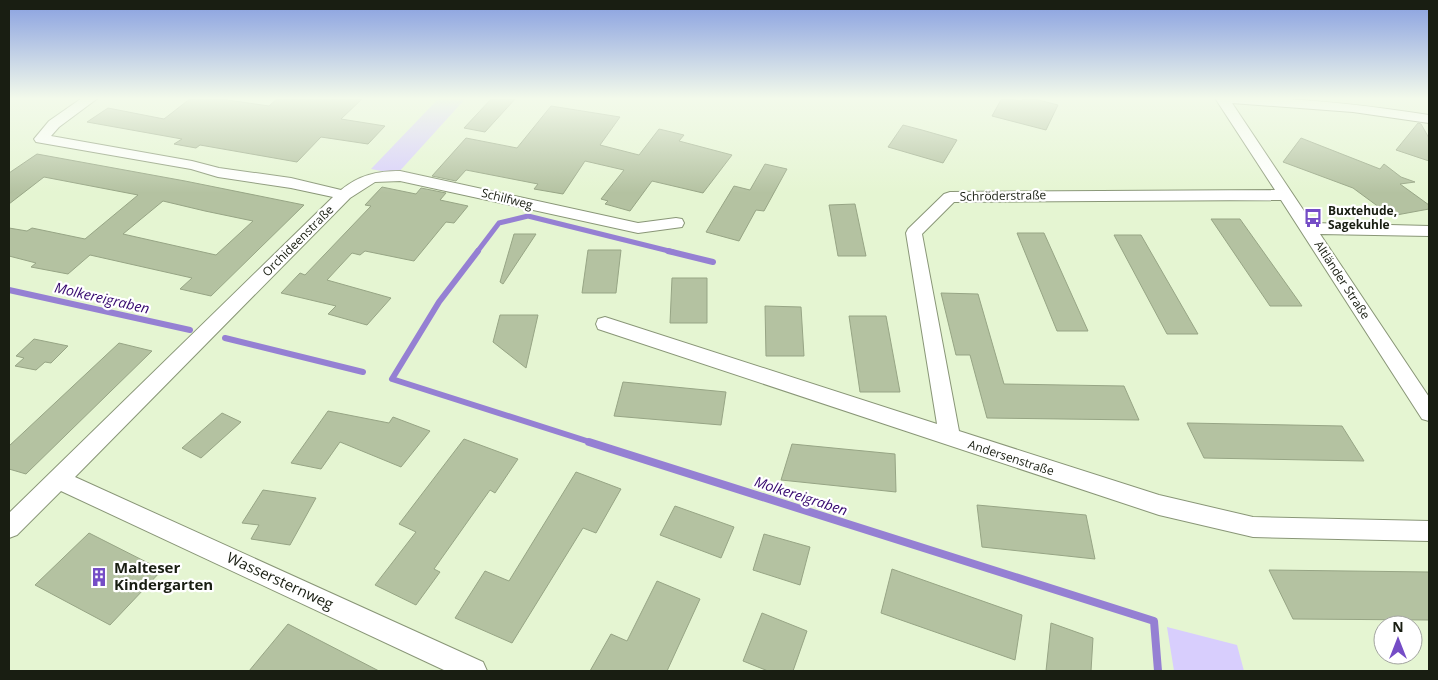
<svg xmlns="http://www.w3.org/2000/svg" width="1438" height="680" font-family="'Open Sans',sans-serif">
	<rect width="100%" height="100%" fill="#e5f5d2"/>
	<path fill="#d8cefd" d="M 439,98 L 466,98 L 397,174 L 371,169 Z
		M 1167,627 L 1237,645 L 1244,671 L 1174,671 Z"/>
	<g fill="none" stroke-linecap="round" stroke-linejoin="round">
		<path stroke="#9580d3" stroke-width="5" d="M 477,252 L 499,223 L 528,216 L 673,252"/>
		<path stroke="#9580d3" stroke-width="6" d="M 478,251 L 439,302 L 392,379 L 593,443
			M 668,251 L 713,262
			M 9,290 L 190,330
			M 225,338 L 363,372"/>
		<path stroke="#9580d3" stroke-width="8" d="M 589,442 L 1154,621 L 1158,671"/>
	</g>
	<path fill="#b4c2a1" stroke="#97a585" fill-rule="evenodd" d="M 191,98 L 214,98 L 269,106 L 278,98 L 363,98 L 341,119 L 385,126 L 368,144 L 321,137 L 297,162 L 200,145 L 196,148 L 174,144 L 182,139 L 87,122 L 108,108 L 164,119 Z
		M 492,98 L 516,98 L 485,132 L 464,128 Z
		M 1002,98 L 1022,101 L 1023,98 L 1031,98 L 1058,105 L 1046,130 L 992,116 Z
		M 551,106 L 620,117 L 600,145 L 639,155 L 659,129 L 684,135 L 679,141 L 732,155 L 703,193 L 652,181 L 630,211 L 605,204 L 608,201 L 601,199 L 624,170 L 585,161 L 563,194 L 534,189 L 538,184 L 466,170 L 456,181 L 432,176 L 466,138 L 517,148 Z
		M 1418,123 L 1421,124 L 1429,138 L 1429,161 L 1396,150 Z
		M 903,125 L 922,130 L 957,140 L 943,163 L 888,147 Z
		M 1301,138 L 1380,169 L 1384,164 L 1401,177 L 1415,182 L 1400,184 L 1429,205 L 1429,209 L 1391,216 L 1353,188 L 1283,162 Z
		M 37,154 L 185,181 L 304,205 L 211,296 L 180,289 L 192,278 L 90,255 L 68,274 L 31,267 L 36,263 L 9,256 L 9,228 L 27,231 L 32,228 L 85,239 L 138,195 L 44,177 L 9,204 L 9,173 ZM 163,201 L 205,211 L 253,221 L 216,255 L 123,234 Z
		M 765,164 L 787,169 L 764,211 L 756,210 L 739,241 L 706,232 L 734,186 L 750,190 Z
		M 382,187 L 416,194 L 421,188 L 446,193 L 440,200 L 468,206 L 454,223 L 446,222 L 414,261 L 365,251 L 360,255 L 352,253 L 327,280 L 391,298 L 367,325 L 328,314 L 336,306 L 281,293 L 300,273 L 305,275 L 371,206 L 365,205 Z
		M 855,204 L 866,256 L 838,256 L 829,205 Z
		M 1211,219 L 1240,219 L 1302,306 L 1270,306 Z
		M 1017,233 L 1044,233 L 1088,331 L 1057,331 Z
		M 514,234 L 536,234 L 503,284 L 500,282 Z
		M 1114,235 L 1141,235 L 1198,334 L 1167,334 Z
		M 588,250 L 621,250 L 616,293 L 582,293 Z
		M 672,278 L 707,278 L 707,323 L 670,323 Z
		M 941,293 L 978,294 L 1004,384 L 1124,386 L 1139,420 L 987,418 L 970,355 L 956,355 Z
		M 765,306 L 801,307 L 804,356 L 766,356 Z
		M 500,315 L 538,315 L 526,368 L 493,342 Z
		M 849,316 L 886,316 L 900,392 L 860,392 Z
		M 34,339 L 68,346 L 51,363 L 45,362 L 36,370 L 15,366 L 24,358 L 16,356 Z
		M 119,343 L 152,351 L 26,474 L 9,469 L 9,446 Z
		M 623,382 L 726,392 L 721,425 L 614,416 Z
		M 328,411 L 389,423 L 393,417 L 430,431 L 401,467 L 340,442 L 321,469 L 291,463 Z
		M 222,413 L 241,422 L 201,458 L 182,448 Z
		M 1187,423 L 1342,426 L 1364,461 L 1204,458 Z
		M 464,439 L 518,459 L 495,493 L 490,490 L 434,569 L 440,572 L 416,605 L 375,585 L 416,532 L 399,524 Z
		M 792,444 L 895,454 L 896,492 L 781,480 Z
		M 576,472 L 621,489 L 596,533 L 583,528 L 512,643 L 455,618 L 485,571 L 509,581 Z
		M 263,490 L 316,498 L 290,545 L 251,539 L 259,525 L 242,523 Z
		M 977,505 L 1086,515 L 1095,559 L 982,547 Z
		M 675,506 L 734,527 L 721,558 L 660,535 Z
		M 89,533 L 162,570 L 110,625 L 35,585 Z
		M 764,534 L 810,547 L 800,585 L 753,570 Z
		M 892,569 L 1022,615 L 1015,660 L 881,613 Z
		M 1269,570 L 1429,572 L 1429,620 L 1293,619 Z
		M 657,581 L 700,599 L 667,671 L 590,671 L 611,634 L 627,641 Z
		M 762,613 L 807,631 L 793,671 L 768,671 L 743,661 Z
		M 1051,623 L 1093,638 L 1091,671 L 1046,671 Z
		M 288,624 L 379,671 L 249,671 Z"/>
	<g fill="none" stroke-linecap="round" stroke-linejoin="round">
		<g stroke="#899677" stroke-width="2">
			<path id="street" d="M 82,98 L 98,98 L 59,127 L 51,136 L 192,161 L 219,168 L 291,178 L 341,190 C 359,175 377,171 400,171 L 638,223 L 676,218 L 682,219 L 684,223 L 682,227 L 638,233 L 400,181 L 375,182 L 350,198 L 75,477 L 483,662 L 487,671 L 446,671 L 61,491 L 17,535 L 9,538 L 9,513 L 333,197 L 291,188 L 218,177 L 191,169 L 36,142 L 34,139 L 49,121 Z
				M 1215,98 C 1287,96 1358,104 1429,115 L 1429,123 L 1353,112 L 1232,103 L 1312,223 L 1429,226 L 1429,236 L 1320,234 L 1429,397 L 1429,421 L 1422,419 L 1281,200 L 954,202 L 922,234 L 959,431 L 1159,495 L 1253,517 L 1429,521 L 1429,541 L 1253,537 L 1159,515 L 598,329 L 596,324 L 598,319 L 605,317 L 937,424 L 906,233 L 908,229 L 944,194 L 950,192 L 1275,190 Z"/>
		</g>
		<use href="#street" fill="#fff" fill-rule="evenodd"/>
	</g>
	<linearGradient id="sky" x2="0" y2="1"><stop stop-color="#879fe0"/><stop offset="0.51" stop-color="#f3faeb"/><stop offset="1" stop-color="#f3faeb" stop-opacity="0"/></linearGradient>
	<rect width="1438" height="193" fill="url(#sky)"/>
	<defs>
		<g id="bus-bare" transform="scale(1.5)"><path d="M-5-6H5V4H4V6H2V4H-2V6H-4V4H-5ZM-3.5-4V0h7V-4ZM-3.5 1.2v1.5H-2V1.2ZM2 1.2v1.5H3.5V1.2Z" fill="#754dc6" stroke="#fff" stroke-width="2.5" paint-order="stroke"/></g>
		<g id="building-bare" transform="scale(1.5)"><path d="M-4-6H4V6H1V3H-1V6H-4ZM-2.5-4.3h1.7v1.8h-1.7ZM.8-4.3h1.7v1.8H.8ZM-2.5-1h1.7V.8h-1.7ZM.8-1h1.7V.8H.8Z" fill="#754dc6" stroke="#fff" stroke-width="2.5" paint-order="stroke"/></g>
	</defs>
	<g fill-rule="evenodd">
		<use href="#bus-bare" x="1313" y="218"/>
		<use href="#building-bare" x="99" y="577"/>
	</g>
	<g text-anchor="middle" stroke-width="4.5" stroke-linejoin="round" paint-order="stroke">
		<g font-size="12" fill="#191e12" stroke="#fff">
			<text transform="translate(1003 196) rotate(-1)" y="4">Schröderstraße</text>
			<text transform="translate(507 199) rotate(14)" y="4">Schilfweg</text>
			<text transform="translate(298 241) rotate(-45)" y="4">Orchideenstraße</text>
			<text transform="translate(1342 280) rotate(57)" y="4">Altländer Straße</text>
			<text transform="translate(1011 458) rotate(18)" y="4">Andersenstraße</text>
		</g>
		<g font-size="12" font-weight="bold" fill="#191e12" stroke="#fff" text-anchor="start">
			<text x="1328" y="215">Buxtehude,<tspan x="1328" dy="14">Sagekuhle</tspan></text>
		</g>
		<g font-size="14" font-style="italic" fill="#34066d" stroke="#fff">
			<text transform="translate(102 298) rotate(13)" y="5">Molkereigraben</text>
			<text transform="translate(801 496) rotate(18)" y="5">Molkereigraben</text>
		</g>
		<g font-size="15" font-weight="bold" fill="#191e12" stroke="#fff" text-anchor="start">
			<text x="114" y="573">Malteser<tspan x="114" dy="17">Kindergarten</tspan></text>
		</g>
		<g font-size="15" fill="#191e12" stroke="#fff">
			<text transform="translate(280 581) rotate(25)" y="5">Wassersternweg</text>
		</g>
	</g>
	<rect width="1438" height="680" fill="none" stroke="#191e12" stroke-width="20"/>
	<g transform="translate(1398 640)"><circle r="24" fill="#ffffff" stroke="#a3a5a0"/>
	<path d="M0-4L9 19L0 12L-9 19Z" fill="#754dc6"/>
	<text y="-8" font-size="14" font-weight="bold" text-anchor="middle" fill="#191e12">N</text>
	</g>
</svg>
